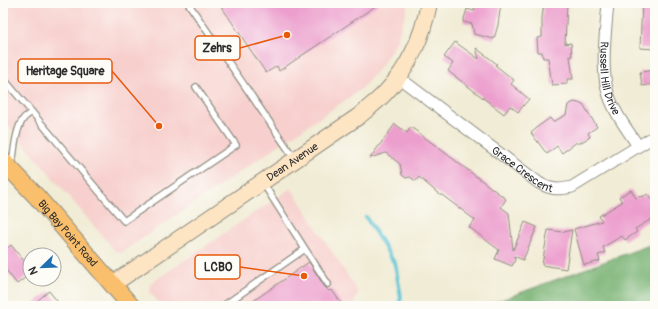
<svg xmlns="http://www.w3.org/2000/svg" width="658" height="309" font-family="Pangolin,sans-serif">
	<rect width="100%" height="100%" fill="#fdfcf7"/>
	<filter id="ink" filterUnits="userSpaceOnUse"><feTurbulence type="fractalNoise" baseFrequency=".025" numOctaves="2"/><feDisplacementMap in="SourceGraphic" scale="8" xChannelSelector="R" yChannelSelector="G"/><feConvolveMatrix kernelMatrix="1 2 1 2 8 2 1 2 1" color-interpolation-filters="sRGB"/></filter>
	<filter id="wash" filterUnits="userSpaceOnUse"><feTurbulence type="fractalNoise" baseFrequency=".012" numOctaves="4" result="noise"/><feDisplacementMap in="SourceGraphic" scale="16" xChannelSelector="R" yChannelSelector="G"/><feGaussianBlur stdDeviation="0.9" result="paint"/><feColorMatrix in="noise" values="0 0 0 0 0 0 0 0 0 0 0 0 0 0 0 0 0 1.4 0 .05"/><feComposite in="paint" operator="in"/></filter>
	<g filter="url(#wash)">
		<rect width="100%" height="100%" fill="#f1ecd5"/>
		<path fill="#f7d0ce" d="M 3,3 L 408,3 L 406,13 L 396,42 L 381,66 L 362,88 L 347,99 L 121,253 L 115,251 L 3,119 Z
			M 291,188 L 358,292 L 353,306 L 162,306 L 150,292 L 151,283 Z"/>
		<path fill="#75b06f" stroke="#506e4d" d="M 655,243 L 655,306 L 479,306 L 498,301 Z"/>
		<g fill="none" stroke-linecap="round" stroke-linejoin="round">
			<path stroke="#5ac5d5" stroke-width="4" d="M 366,217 L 395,264 L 401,297 L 399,306"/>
		</g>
		<g id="blocks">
			<path fill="#ec9ecd" d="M 219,3 L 380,3 L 279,71 L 277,66 L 266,73 Z
				M 476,3 L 501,3 L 498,25 L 494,39 L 474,34 L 472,24 L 463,22 L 467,9 L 474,11 Z
				M 544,3 L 567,3 L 565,44 L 571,43 L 572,56 L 570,56 L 573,79 L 567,79 L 567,84 L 552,85 L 548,58 L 543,58 L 542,52 L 538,52 L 537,38 L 542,37 L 542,18 Z
				M 642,3 L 655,3 L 655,49 L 640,48 Z
				M 455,42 L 479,59 L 476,48 L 497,64 L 495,65 L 514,80 L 511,84 L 529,99 L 518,112 L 510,106 L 504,114 L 448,71 L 453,63 L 444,57 Z
				M 655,70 L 655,84 L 642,86 L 640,72 Z
				M 574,102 L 583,104 L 597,127 L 588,133 L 590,137 L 578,144 L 577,142 L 562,153 L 557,146 L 547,154 L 531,133 L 537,128 L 537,127 L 550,118 L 553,122 L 566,115 L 568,105 Z
				M 395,124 L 407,133 L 411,127 L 506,199 L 501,207 L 509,213 L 513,250 L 525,222 L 537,227 L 523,260 L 514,256 L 515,260 L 512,266 L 495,259 L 499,250 L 469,227 L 475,220 L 442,195 L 440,195 L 419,177 L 416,181 L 410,177 L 406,178 L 402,175 L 400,164 L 386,153 L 370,158 Z
				M 631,190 L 636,198 L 641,196 L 642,197 L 648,194 L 655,206 L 655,217 L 635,229 L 637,232 L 625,240 L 622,236 L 603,247 L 605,253 L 598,255 L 600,261 L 584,265 L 574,229 L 602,221 L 599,216 L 622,202 L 619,197 Z
				M 548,230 L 563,232 L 572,230 L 566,269 L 542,265 Z
				M 11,245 L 30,268 L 30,274 L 17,284 L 3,266 L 3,251 Z
				M 309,262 L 324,286 L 329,291 L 332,290 L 343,306 L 246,306 Z
				M 49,291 L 61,306 L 31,306 Z"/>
		</g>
	</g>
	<g filter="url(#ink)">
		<use href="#blocks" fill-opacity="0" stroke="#8e8c80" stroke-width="1"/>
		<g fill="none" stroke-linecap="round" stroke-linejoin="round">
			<g stroke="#8e8c80" stroke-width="8">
				<path id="lane" d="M 188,3 L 294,158
					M 3,78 L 124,221 L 236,145 L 196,87
					M 12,166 C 14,153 15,129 24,118 C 26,116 29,114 32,112
					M 305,249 L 328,284
					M 223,306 L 305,249 L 263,183"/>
			</g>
			<g stroke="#8e8c80" stroke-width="13">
				<g id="street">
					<path id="s1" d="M 608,3 C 606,28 601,65 607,89 C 612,110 627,129 638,146"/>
					<path id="s2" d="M 398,77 L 539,183 C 552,190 558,190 572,187 L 655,136"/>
				</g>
			</g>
			<g stroke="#8e8c80" stroke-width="18">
				<g id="secondary">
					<path id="s3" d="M 113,284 L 359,116 C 368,108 378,101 386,92 C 409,68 423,35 429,3"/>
				</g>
			</g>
			<g stroke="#8e8c80" stroke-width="19">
				<g id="primary">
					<path id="s4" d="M 3,161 L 37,197 L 131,306"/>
				</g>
			</g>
			<use href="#lane" stroke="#fff" stroke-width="5.5"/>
			<use href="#street" stroke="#fff" stroke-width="11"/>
			<use href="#secondary" stroke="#fde5c4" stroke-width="16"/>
			<use href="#primary" stroke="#f9bf6c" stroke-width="17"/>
		</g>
	</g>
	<g text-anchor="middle" stroke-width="3" stroke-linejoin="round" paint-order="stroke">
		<g font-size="11" fill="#2b2b2b" stroke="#fdfcf7">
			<text dy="4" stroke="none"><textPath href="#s1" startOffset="76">Russell Hill Drive</textPath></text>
			<text dy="4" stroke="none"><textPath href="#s3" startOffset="217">Dean Avenue</textPath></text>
			<text dy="4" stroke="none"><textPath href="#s2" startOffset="155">Grace Crescent</textPath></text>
			<text dy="4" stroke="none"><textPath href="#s4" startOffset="97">Big Bay Point Road</textPath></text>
		</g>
	</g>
	<path fill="none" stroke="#e8590c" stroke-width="1.5" d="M287 35L240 48M159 126L112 71M304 276L240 267"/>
	<g fill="#e8590c" stroke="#fdfcf7" stroke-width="1.5">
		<circle cx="287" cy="35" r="4"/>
		<circle cx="159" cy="126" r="4"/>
		<circle cx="304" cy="276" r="4"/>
	</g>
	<g fill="#fdfcf7" stroke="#e8590c" stroke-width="1.5">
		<rect x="195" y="36" width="45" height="24" rx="4"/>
		<rect x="18" y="59" width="94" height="24" rx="4"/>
		<rect x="195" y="255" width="45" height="24" rx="4"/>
	</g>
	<g font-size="12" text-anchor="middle" font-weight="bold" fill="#2b2b2b">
		<text x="217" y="52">Zehrs</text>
		<text x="65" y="75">Heritage Square</text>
		<text x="218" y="271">LCBO</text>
	</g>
	<rect width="658" height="309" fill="none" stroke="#fdfcf7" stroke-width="16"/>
	<g transform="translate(42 267) rotate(247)"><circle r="19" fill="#fdfcf7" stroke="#a9a8a5"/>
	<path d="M0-3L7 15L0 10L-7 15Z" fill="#1f6fb2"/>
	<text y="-6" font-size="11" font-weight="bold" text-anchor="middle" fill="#2b2b2b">N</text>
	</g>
</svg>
